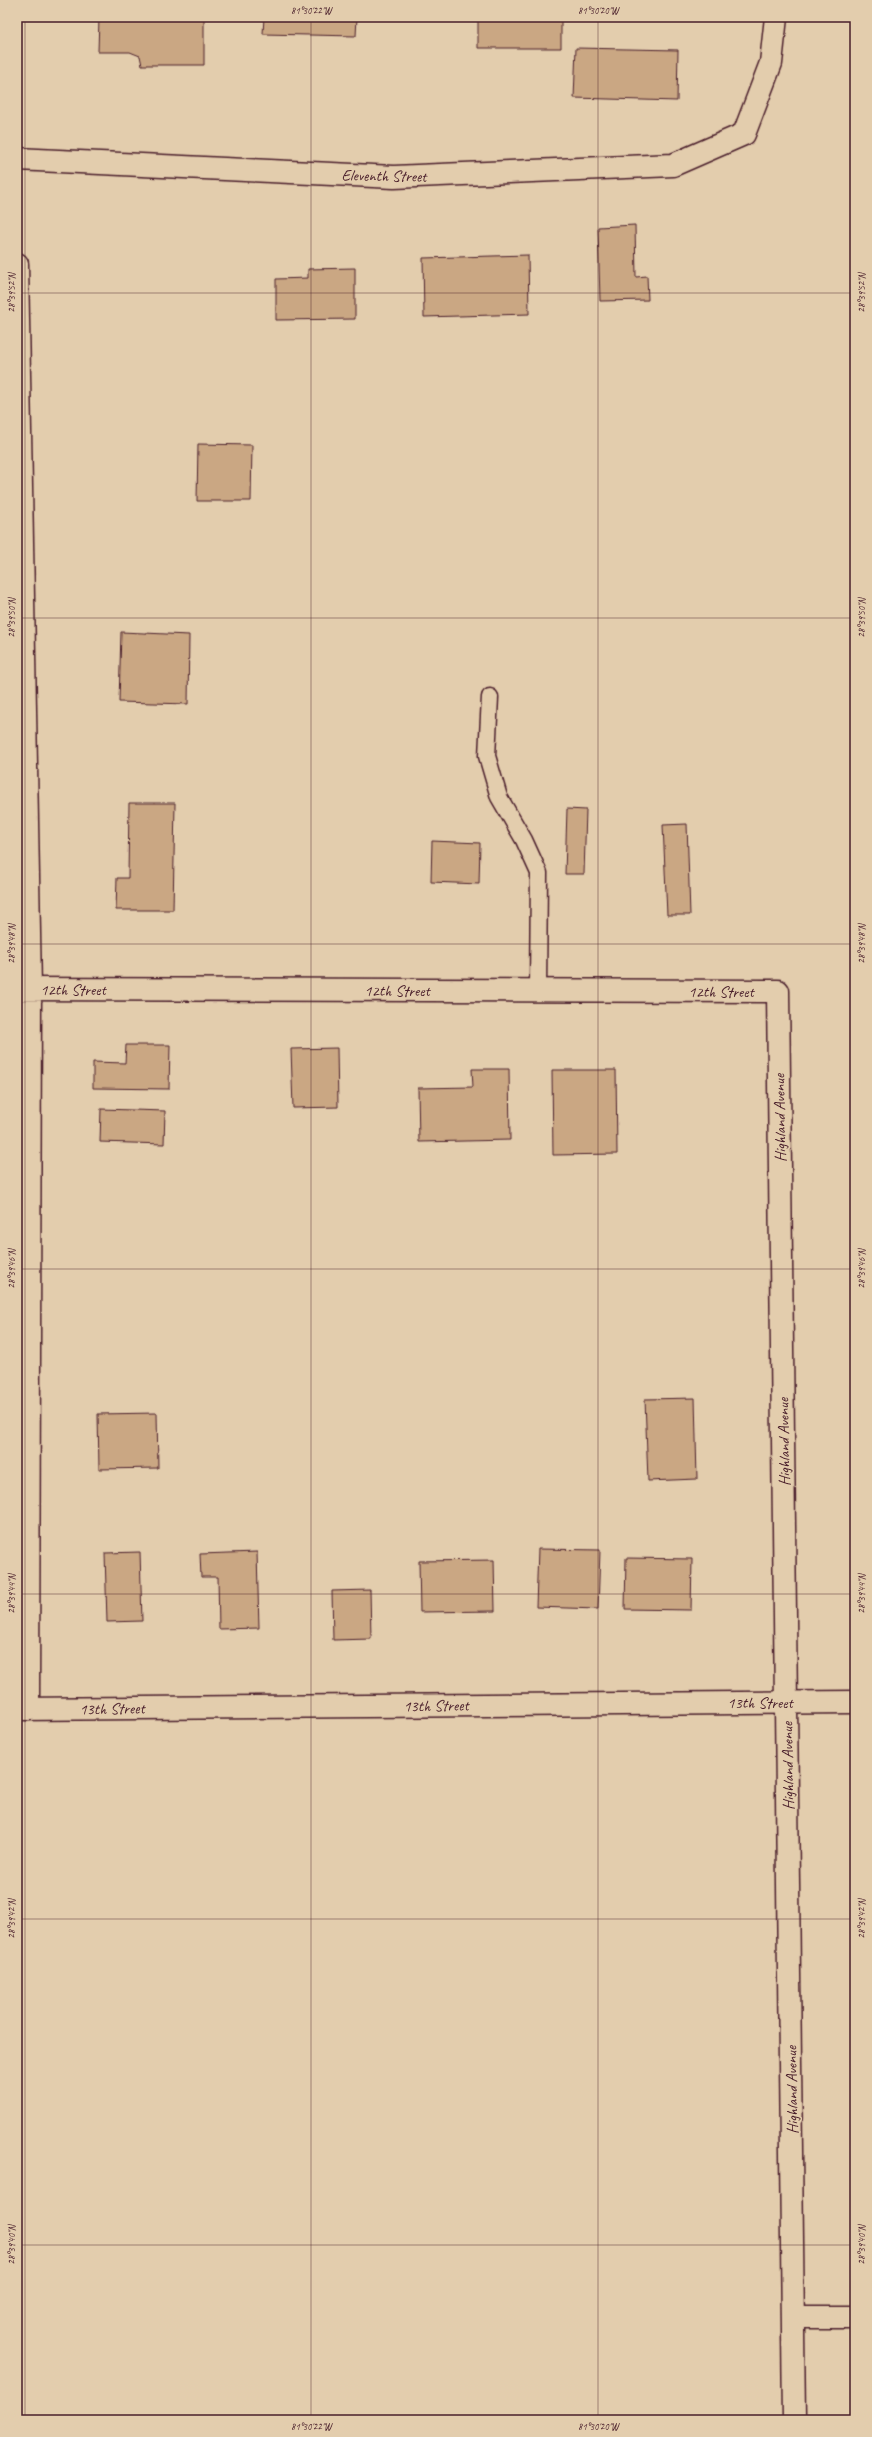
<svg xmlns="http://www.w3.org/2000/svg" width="872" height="2437" font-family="Caveat,sans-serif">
	<rect width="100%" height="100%" fill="#e3cdad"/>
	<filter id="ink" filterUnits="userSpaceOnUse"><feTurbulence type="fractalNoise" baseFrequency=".025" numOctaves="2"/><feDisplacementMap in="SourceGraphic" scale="8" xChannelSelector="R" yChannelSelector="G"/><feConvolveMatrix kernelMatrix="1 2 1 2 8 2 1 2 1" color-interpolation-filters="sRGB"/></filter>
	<g filter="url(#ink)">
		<path fill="#caa783" stroke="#4a1f2b" d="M 99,17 L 204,17 L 204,65 L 142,65 L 140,56 L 130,52 L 98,52 Z
			M 264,17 L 357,17 L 356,36 L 263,34 Z
			M 478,17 L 561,17 L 561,48 L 478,48 Z
			M 576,48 L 678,50 L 677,101 L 574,98 Z
			M 635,225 L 636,277 L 647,276 L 648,300 L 600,301 L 598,227 Z
			M 528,255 L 529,314 L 424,317 L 423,258 Z
			M 355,268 L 355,319 L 276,320 L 276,279 L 308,278 L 308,269 Z
			M 198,444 L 252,445 L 251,501 L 197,501 Z
			M 121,632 L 189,635 L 188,704 L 119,702 Z
			M 129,803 L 175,803 L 173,910 L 116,910 L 117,878 L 128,878 Z
			M 567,809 L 586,810 L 584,874 L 565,874 Z
			M 687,824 L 690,915 L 667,915 L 663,825 Z
			M 432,841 L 480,843 L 479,884 L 431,882 Z
			M 126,1045 L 170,1045 L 169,1089 L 93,1088 L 93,1062 L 125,1063 Z
			M 337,1048 L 338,1107 L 293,1108 L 291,1049 Z
			M 472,1069 L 509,1069 L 510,1140 L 419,1142 L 418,1088 L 473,1087 Z
			M 552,1070 L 616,1070 L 617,1154 L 553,1155 Z
			M 101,1109 L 165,1111 L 164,1144 L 100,1142 Z
			M 695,1398 L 697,1479 L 648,1481 L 645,1399 Z
			M 157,1413 L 158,1468 L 99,1469 L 98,1414 Z
			M 538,1549 L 600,1550 L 598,1609 L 536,1607 Z
			M 140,1552 L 142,1621 L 107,1622 L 105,1553 Z
			M 257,1552 L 259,1628 L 219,1629 L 218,1577 L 201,1577 L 200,1554 Z
			M 626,1558 L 692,1559 L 691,1610 L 625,1609 Z
			M 494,1560 L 495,1611 L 420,1612 L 419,1561 Z
			M 370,1590 L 371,1639 L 333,1640 L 332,1591 Z"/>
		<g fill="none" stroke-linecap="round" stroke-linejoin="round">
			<g stroke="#4a1f2b" stroke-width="19">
				<path id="lane" d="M 490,697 L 487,756 L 499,797 L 524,840 L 539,873 L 538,991"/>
			</g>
			<g stroke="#4a1f2b" stroke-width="25">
				<path id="street" d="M 17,159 L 394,177 L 673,165 L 744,134 L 771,63 L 776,17
					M 17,264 L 30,989 L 28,1709
					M 17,989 L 778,991 L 794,2420
					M 793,2317 L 855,2317"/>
			</g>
			<g stroke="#4a1f2b" stroke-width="25">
				<path id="secondary" d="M 17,1709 L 855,1702"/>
			</g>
			<use href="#lane" stroke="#e3cdad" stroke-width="16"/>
			<use href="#street" stroke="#e3cdad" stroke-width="22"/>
			<use href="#secondary" stroke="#e3cdad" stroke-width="22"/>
		</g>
	</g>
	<path fill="none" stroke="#4a1f2b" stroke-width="1" stroke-opacity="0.45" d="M 25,17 L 25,2420M 311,17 L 311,2420M 598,17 L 598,2420M 17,293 L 855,293M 17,618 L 855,618M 17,944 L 855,944M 17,1269 L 855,1269M 17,1594 L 855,1594M 17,1919 L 855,1919M 17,2245 L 855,2245"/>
	<g text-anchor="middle" stroke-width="3" stroke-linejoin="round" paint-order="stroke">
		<g font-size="16" fill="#4a1f2b" stroke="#e3cdad">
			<text transform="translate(384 175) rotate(1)" y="6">Eleventh Street</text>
			<text x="73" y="995">12th Street</text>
			<text x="397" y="996">12th Street</text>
			<text x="721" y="997">12th Street</text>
			<text transform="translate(779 1118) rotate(-91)" y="6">Highland Avenue</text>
			<text transform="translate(783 1442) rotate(-91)" y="6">Highland Avenue</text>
			<text x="760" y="1708">13th Street</text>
			<text transform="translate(436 1705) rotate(-1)" y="6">13th Street</text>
			<text transform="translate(112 1708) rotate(-1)" y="6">13th Street</text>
			<text transform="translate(787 1766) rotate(-91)" y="6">Highland Avenue</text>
			<text transform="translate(791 2090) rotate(-91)" y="6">Highland Avenue</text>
		</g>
	</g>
	<rect width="872" height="2437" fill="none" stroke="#e3cdad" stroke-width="44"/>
	<rect x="22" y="22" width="828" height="2393" fill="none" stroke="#4a1f2b" stroke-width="1.5"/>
	<g font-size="10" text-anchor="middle" fill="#4a1f2b">
		<text x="311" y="14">81°30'22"W</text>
		<text x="598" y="14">81°30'20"W</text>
		<text transform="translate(11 293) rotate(-90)" y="4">28°39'52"N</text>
		<text transform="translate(861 293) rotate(-90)" y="4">28°39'52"N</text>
		<text transform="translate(11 618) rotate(-90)" y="4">28°39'50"N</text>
		<text transform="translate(861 618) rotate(-90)" y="4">28°39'50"N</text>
		<text transform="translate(11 944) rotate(-90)" y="4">28°39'48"N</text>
		<text transform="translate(861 944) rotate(-90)" y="4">28°39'48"N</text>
		<text transform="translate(11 1269) rotate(-90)" y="4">28°39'46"N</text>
		<text transform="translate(861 1269) rotate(-90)" y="4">28°39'46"N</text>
		<text transform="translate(11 1594) rotate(-90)" y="4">28°39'44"N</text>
		<text transform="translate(861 1594) rotate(-90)" y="4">28°39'44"N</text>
		<text transform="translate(11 1919) rotate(-90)" y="4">28°39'42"N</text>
		<text transform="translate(861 1919) rotate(-90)" y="4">28°39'42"N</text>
		<text transform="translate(11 2245) rotate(-90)" y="4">28°39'40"N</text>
		<text transform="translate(861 2245) rotate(-90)" y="4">28°39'40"N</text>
		<text x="311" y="2430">81°30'22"W</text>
		<text x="598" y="2430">81°30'20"W</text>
	</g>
</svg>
